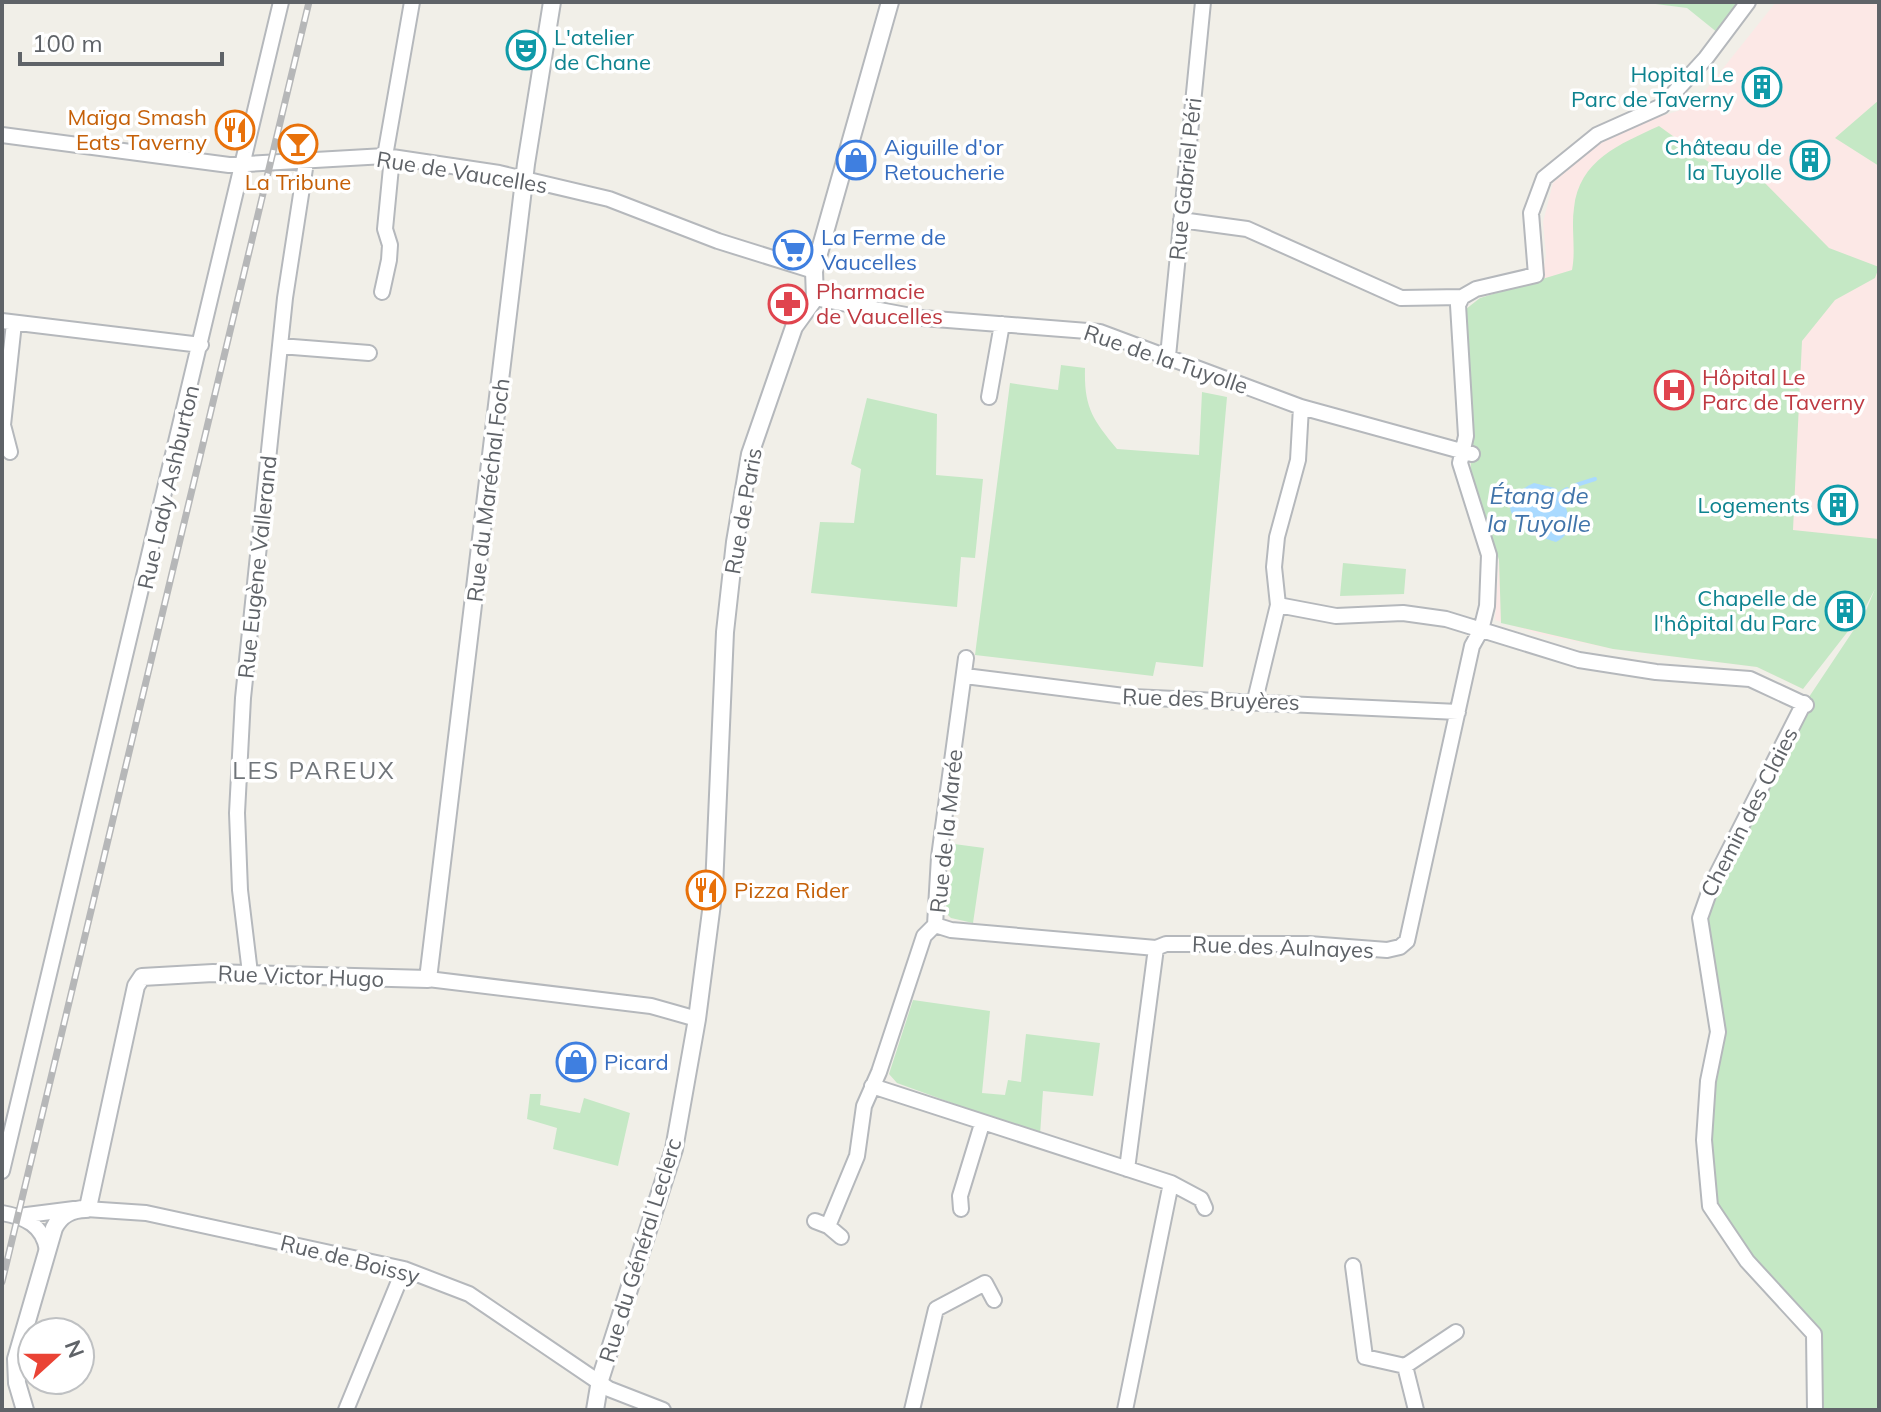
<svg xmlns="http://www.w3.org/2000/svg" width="1881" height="1412" font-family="Mulish,sans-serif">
	<rect width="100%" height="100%" fill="#f1efe8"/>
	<path fill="#fce8e6" d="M 1776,2 L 1879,2 L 1879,584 L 1844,626 L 1803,689 L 1757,667 L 1613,649 L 1536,633 L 1495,620 L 1499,560 L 1471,471 L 1466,309 L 1480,298 L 1542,281 L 1546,255 L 1543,222 L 1553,183 L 1595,146 L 1643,122 L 1693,106 Z"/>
	<path fill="#c5e8c5" d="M 1640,2 L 1740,2 L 1718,33 L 1687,8 Z
		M 1879,100 L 1879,166 L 1835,138 Z
		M 1659,126 L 1739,184 L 1748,182 L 1754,172 L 1829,248 L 1879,267 L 1875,278 L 1835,300 L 1802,341 L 1793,530 L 1879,539 L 1879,1410 L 1815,1410 L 1815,1342 L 1710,1206 L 1705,1141 L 1717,1037 L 1700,918 L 1797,715 L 1865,613 L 1875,589 L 1863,612 L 1803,689 L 1757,667 L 1613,649 L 1501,623 L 1499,560 L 1471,471 L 1466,309 L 1480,298 L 1572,270 C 1576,250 1571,228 1574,208 C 1579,160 1620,144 1659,126 Z
		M 1061,365 L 1085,368 C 1084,407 1092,419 1117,449 L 1199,455 L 1202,392 L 1227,397 L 1203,667 L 1156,662 L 1153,676 L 975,655 L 1010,383 L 1058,390 Z
		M 867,398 L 937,414 L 936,475 L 983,479 L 975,558 L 961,557 L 957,607 L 811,593 L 820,522 L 854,523 L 861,469 L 851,464 Z
		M 1343,563 L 1406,569 L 1404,594 L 1340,596 Z
		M 954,844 L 984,848 L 973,923 L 951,918 L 945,912 Z
		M 913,1000 L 990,1011 L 982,1093 L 1005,1095 L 1008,1080 L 1021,1082 L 1026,1034 L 1100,1043 L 1093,1096 L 1043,1091 L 1040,1135 L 897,1083 L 889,1074 Z
		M 530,1094 L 541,1094 L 540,1105 L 580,1113 L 584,1098 L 630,1113 L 618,1166 L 553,1149 L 557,1128 L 527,1119 Z"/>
	<path fill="#aadaff" d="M 1534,483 L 1555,488 C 1566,505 1580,530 1556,542 C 1523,533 1484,505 1534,483 Z"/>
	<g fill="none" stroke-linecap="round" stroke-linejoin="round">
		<path stroke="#aadaff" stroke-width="4" d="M 1576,485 L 1595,479
			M 1559,494 L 1567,489"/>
		<g stroke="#b5b8bc" stroke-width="18">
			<path id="minor" d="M 2,135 L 229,165 L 385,156 L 499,173 L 609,199 L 718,241 L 814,271
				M 385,156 L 412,2
				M 1181,220 L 1247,229 L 1401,298 L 1462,297 L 1476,289 L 1536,275 L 1531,213 L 1544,178 L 1597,135 L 1662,106 L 1706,58 L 1748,2
				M 382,292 L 389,260 L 390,245 L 385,229 L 392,157
				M 815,298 L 922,318 L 1100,332 L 1301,407 L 1472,454
				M 2,321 L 201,345
				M 280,346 L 369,353
				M 1168,356 L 1203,2
				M 989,397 L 1002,324
				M 10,452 L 3,425 L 14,323
				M 1278,605 L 1336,616 L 1403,613 L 1446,619 L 1579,660 L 1656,672 L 1750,679 L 1806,705
				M 965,676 L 1132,697 L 1458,712
				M 1255,700 L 1278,605 L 1274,567 L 1277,537 L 1298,460 L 1301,407
				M 1804,703 L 1712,884 L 1700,918 L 1718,1032 L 1708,1081 L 1704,1140 L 1710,1206 L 1747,1261 L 1814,1334 L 1815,1410
				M 935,925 L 951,930 L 1156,948
				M 250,973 L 240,890 L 237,813 L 243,698 L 285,298 L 306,162
				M 428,979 L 651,1006 L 697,1019
				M 872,1086 L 1171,1183 L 1201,1199 L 1205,1208
				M 1127,1169 L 1156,948 L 1166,944 L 1309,944 L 1387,950 L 1400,947 L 1407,941 L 1472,646 L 1481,630 L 1487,606 L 1489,555 L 1460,463 L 1466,436 L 1458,305 L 1462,297
				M 2,1171 L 281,2
				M 86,1209 L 146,1213 L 404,1269 L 469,1294 L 609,1389 L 663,1410
				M 961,1209 L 960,1196 L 982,1124
				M 2,1213 C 25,1217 43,1225 47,1250
				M 19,1216 L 74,1209
				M 815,1221 L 828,1226 L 841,1237
				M 828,1226 L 857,1156 L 864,1106 L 879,1072 L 924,936 L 935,925 L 939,857 L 966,658
				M 1353,1266 L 1365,1357 L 1405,1366
				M 346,1410 L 404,1269
				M 912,1410 L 936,1309 L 985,1283 L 994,1300
				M 1125,1410 L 1171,1183
				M 1416,1410 L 1405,1366 L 1456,1332"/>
		</g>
		<g stroke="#b5b8bc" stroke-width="20">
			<path id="tertiary" d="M 25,1410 L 17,1383 L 16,1359 L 54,1228 C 61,1214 72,1209 86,1209 L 89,1203 L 136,986 L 142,977 L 213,973 L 428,979 L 526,164 L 552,2
				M 595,1410 L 600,1380 L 674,1149 L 697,1019 L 714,888 L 725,632 L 735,542 L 750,454 L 794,327 L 815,298 L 814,271 L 890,2"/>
		</g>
		<use href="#minor" stroke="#fff" stroke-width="14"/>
		<use href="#tertiary" stroke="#fff" stroke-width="16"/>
		<g stroke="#b6b7b8" stroke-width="7">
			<path id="rail" d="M 2,1282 L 309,2"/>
		</g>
		<use href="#rail" stroke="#fff" stroke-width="4" stroke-dasharray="12" stroke-linecap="butt"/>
	</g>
	<defs>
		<g id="theatre-ring" transform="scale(2)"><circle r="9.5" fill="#fff" stroke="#0f9aa8" stroke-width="1.5"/><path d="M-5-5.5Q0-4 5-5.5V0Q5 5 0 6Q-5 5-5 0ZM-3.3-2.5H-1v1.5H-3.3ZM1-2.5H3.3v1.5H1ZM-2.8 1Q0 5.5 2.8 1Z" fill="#0f9aa8"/></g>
		<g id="building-ring" transform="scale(2)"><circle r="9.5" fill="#fff" stroke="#0f9aa8" stroke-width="1.5"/><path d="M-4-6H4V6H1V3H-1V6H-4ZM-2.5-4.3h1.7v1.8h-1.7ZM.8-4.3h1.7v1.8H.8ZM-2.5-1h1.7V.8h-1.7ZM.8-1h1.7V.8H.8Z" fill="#0f9aa8"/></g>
		<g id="restaurant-ring" transform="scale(2)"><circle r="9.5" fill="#fff" stroke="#e8710a" stroke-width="1.5"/><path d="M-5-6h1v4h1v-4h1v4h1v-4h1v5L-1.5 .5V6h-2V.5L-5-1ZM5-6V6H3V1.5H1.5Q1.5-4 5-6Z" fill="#e8710a"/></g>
		<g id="bar-ring" transform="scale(2)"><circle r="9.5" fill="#fff" stroke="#e8710a" stroke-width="1.5"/><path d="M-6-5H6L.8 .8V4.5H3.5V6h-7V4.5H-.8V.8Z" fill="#e8710a"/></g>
		<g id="shop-ring" transform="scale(2)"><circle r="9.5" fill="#fff" stroke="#3f7fe0" stroke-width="1.5"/><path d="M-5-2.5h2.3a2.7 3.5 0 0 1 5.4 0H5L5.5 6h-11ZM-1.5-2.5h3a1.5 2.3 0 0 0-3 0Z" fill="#3f7fe0"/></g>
		<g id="supermarket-ring" transform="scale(2)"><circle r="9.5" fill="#fff" stroke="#3f7fe0" stroke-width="1.5"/><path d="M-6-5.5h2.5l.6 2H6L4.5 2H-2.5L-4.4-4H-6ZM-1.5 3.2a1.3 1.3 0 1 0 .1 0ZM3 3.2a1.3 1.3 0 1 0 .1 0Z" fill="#3f7fe0"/></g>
		<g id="pharmacy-ring" transform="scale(2)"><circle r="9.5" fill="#fff" stroke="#e0444e" stroke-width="1.5"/><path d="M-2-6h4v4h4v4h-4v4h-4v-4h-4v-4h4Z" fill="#e0444e"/></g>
		<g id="hospital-ring" transform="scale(2)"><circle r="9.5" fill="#fff" stroke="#e0444e" stroke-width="1.5"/><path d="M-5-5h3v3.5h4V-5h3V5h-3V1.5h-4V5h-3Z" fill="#e0444e"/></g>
	</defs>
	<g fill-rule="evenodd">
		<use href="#theatre-ring" x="526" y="50"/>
		<use href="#building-ring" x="1762" y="87"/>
		<use href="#restaurant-ring" x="235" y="130"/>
		<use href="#bar-ring" x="298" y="144"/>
		<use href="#shop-ring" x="856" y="160"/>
		<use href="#building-ring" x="1810" y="160"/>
		<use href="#supermarket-ring" x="793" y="250"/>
		<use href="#pharmacy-ring" x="788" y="304"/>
		<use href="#hospital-ring" x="1674" y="390"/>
		<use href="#building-ring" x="1838" y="505"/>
		<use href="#building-ring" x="1845" y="611"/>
		<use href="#restaurant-ring" x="706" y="890"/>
		<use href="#shop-ring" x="576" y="1062"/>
	</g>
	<g text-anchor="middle" stroke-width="7" stroke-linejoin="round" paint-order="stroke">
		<g font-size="22" fill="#0d838f" stroke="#fff" text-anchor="end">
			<text x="554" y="45" text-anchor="start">L'atelier<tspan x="554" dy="25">de Chane</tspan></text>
			<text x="1734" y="82">Hopital Le<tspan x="1734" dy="25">Parc de Taverny</tspan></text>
			<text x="1782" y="155">Château de<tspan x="1782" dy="25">la Tuyolle</tspan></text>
			<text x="1810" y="513">Logements</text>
			<text x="1817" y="606">Chapelle de<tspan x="1817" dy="25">l'hôpital du Parc</tspan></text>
		</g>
		<g font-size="22" fill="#c56008" stroke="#fff" text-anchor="end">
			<text x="207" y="125">Maïga Smash<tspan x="207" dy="25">Eats Taverny</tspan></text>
			<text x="298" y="190" text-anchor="middle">La Tribune</text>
			<text x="734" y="898" text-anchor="start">Pizza Rider</text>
		</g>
		<g font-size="22" fill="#366cbe" stroke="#fff" text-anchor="start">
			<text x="884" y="155">Aiguille d'or<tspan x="884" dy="25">Retoucherie</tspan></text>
			<text x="821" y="245">La Ferme de<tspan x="821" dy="25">Vaucelles</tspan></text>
			<text x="604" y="1070">Picard</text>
		</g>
		<g font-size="22" fill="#5f6368" stroke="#fff">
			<text transform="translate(462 172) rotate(9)" y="8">Rue de Vaucelles</text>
			<text transform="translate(1185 179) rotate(-84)" y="8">Rue Gabriel Péri</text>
			<text transform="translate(1166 359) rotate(19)" y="8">Rue de la Tuyolle</text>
			<text transform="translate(168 487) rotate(-77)" y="8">Rue Lady Ashburton</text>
			<text transform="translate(488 490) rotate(-83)" y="8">Rue du Maréchal Foch</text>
			<text transform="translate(743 511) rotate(-80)" y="8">Rue de Paris</text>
			<text transform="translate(257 567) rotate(-84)" y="8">Rue Eugène Vallerand</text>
			<text transform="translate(1211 699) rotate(2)" y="8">Rue des Bruyères</text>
			<text transform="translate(1749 812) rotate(-63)" y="8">Chemin des Claies</text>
			<text transform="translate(946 831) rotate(-84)" y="8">Rue de la Marée</text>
			<text transform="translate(1283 947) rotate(2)" y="8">Rue des Aulnayes</text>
			<text transform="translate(301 976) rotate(2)" y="8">Rue Victor Hugo</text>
			<text transform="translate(640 1250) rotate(-73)" y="8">Rue du Général Leclerc</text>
			<text transform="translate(350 1259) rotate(14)" y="8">Rue de Boissy</text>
		</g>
		<g font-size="22" fill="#be3a42" stroke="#fff" text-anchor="start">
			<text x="816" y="299">Pharmacie<tspan x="816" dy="25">de Vaucelles</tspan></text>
			<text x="1702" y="385">Hôpital Le<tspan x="1702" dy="25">Parc de Taverny</tspan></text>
		</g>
		<g font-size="24" font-style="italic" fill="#4174aa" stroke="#fff">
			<text x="1539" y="504">Étang de<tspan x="1539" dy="28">la Tuyolle</tspan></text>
		</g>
		<g font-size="24" letter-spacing="2" fill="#70757a" stroke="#fff">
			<text x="314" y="779">LES PAREUX</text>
		</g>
	</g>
	<rect width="1881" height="1412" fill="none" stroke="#5f6368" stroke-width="8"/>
	<g transform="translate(56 1356) rotate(69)"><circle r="38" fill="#ffffff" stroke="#bfc1c3" stroke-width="2"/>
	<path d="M0-6L14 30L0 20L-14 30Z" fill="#ea4335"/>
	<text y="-12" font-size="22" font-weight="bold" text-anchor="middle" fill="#5f6368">N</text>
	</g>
	<path d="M20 52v12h202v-12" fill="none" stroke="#5f6368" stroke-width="4"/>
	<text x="32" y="52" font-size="24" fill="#5f6368" stroke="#ffffff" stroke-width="6" paint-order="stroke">100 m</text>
</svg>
